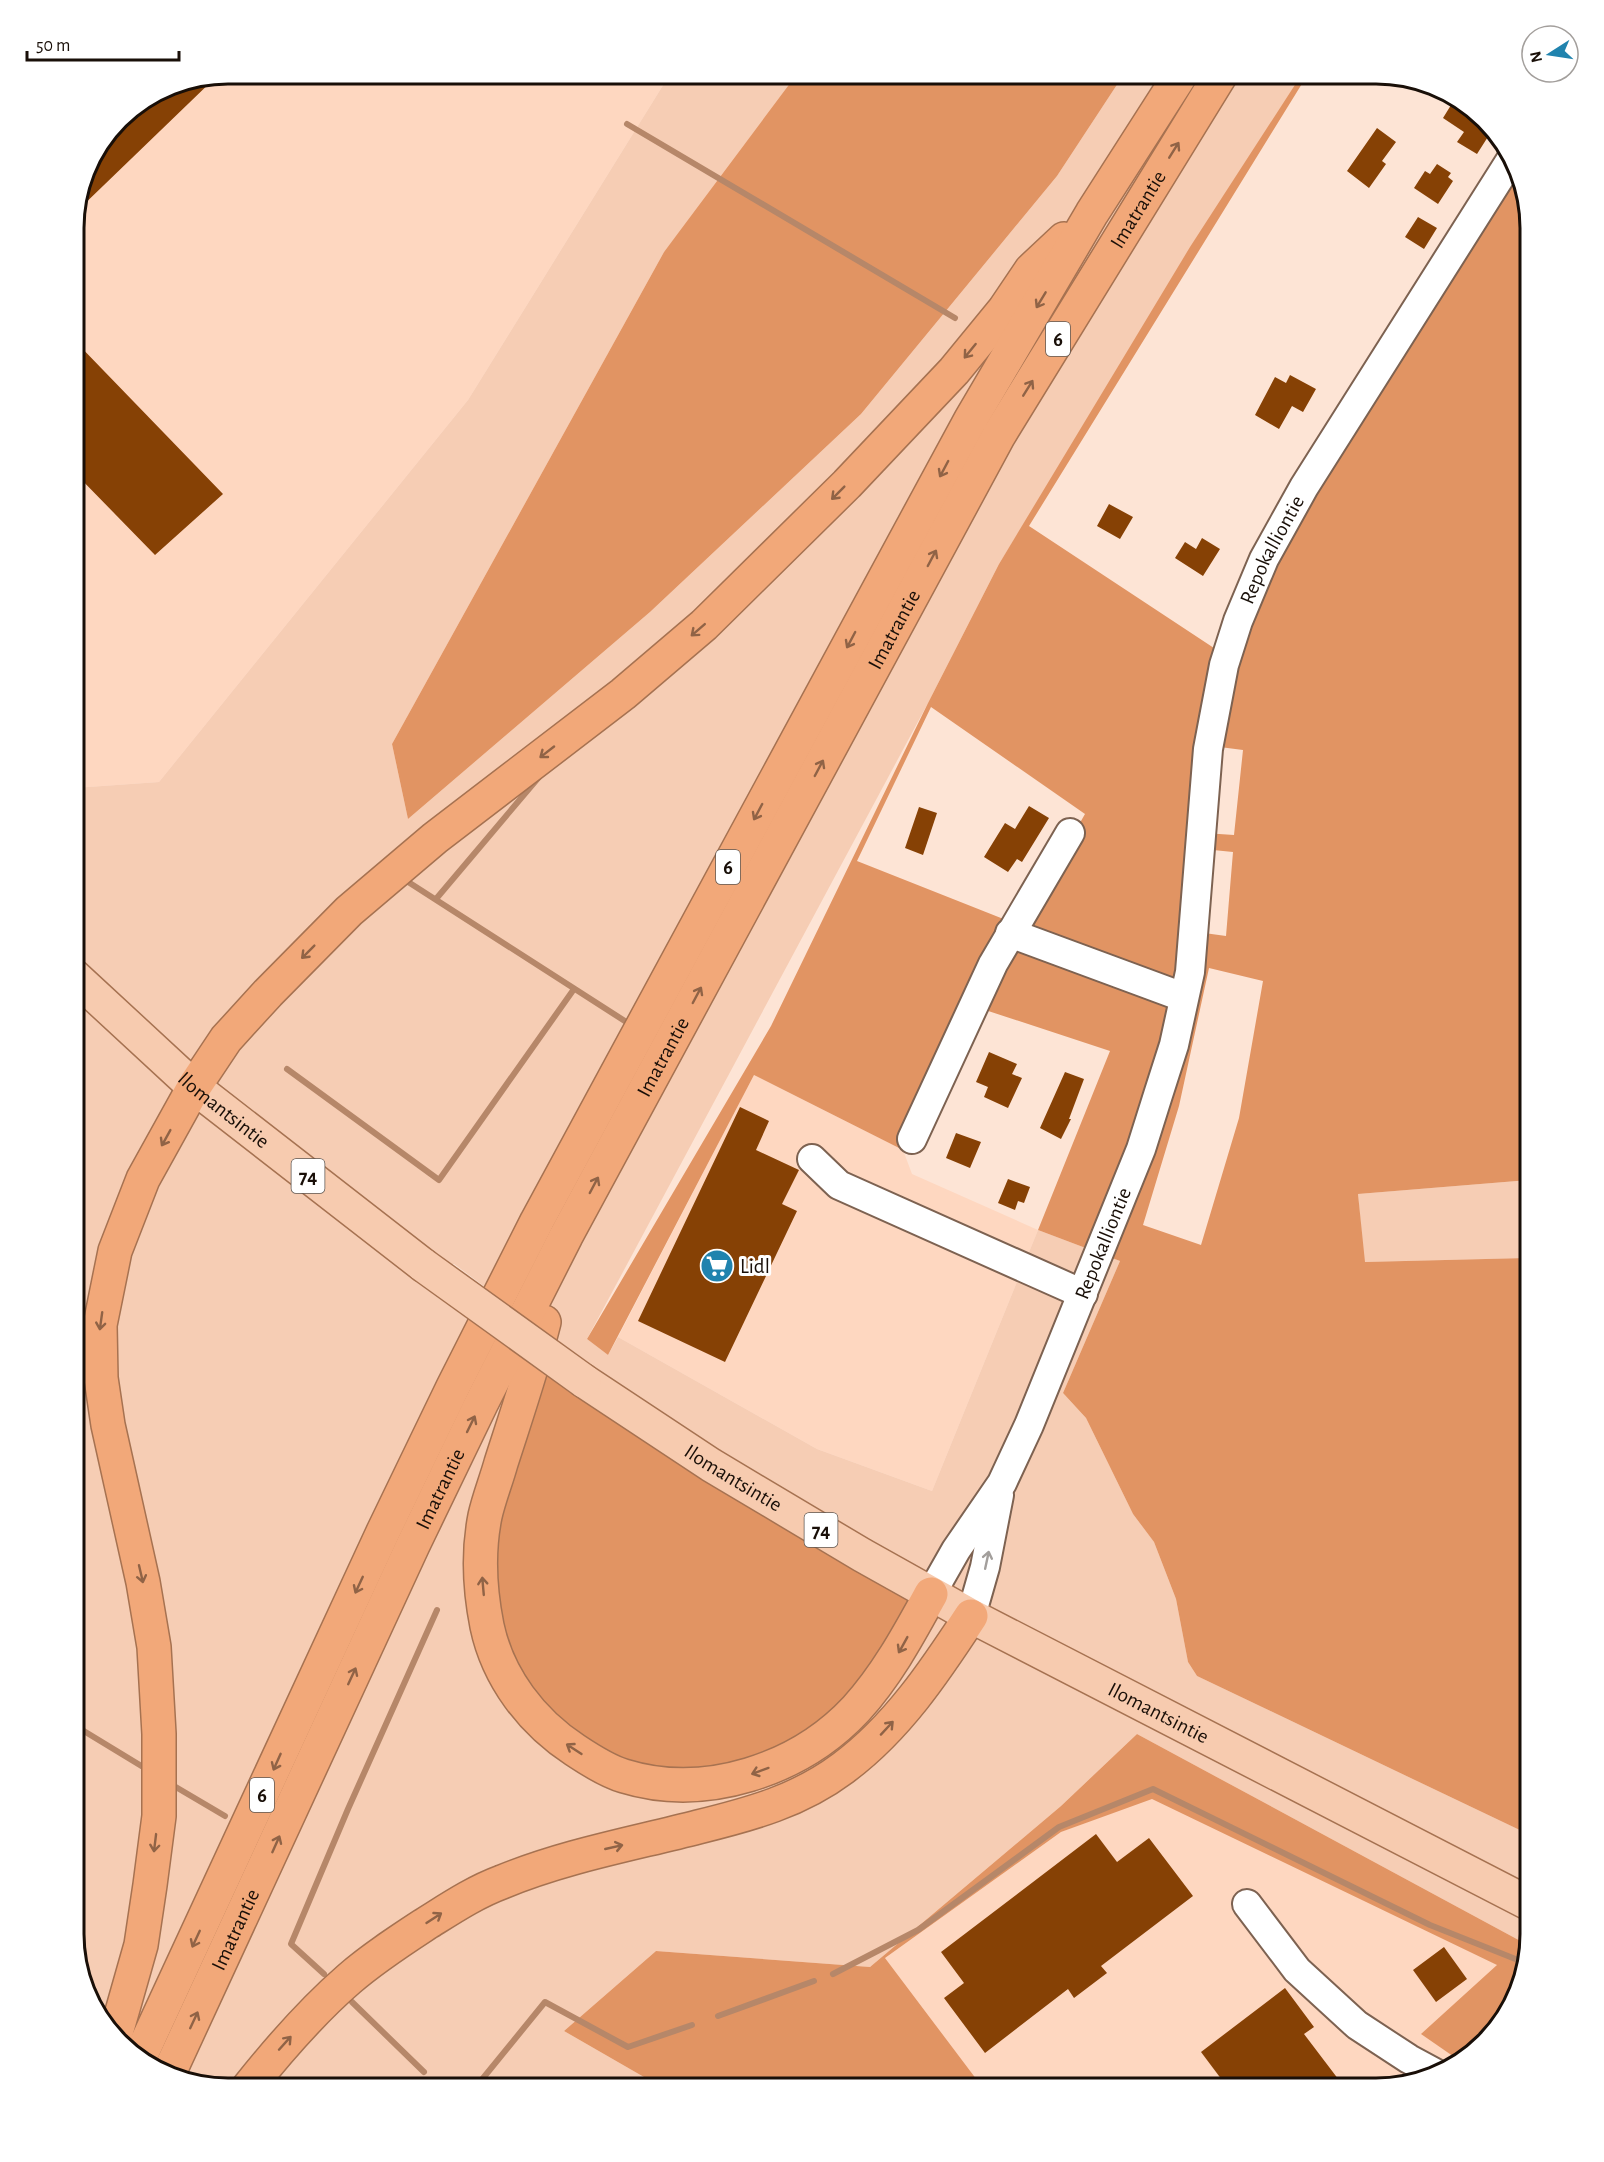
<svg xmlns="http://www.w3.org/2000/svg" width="1604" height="2162" font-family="'Alegreya Sans',sans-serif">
	<rect width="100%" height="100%" fill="#fde4d5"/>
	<path fill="#fed7c0" d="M 228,74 L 670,74 L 468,400 L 159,782 L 74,788 L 74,217 L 90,159 L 126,112 L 169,85 Z
		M 754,1075 L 903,1150 L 912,1174 L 1038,1230 L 932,1491 L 817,1449 L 618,1337 Z
		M 1152,1798 L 1498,1965 L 1422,2034 L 1460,2061 L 1454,2068 L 1377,2088 L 983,2088 L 885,1958 L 1061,1832 Z"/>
	<path fill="#f6cdb4" d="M 670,74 L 804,74 L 664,252 L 392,744 L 408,819 L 650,612 L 861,414 L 1057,176 L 1124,74 L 1303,74 L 999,564 L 928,703 L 587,1339 L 608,1355 L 618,1337 L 817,1449 L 932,1491 L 1038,1230 L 1120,1261 L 1063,1393 L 1086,1418 L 1133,1514 L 1154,1542 L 1176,1599 L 1188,1662 L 1197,1676 L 1530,1835 L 1530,1901 L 865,1549 L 576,1359 L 573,1352 L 454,1264 L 434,1267 L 193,1077 L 104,1241 L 143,1647 L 146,1817 L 130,1942 L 105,2022 L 94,2012 L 74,1934 L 74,788 L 159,782 L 468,400 Z
		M 194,1102 L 932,1603 L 1530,1909 L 1530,1935 L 1528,1945 L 1137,1734 L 1061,1806 L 870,1967 L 656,1951 L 564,2031 L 663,2088 L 218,2088 L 150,2068 L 124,2041 L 166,1817 L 111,1379 L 123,1254 Z
		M 1530,1180 L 1530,1258 L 1364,1262 L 1358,1194 Z"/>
	<path fill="#e19463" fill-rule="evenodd" d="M 797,74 L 1124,74 L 1057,176 L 861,414 L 650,612 L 408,819 L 392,744 L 664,252 Z
		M 1302,74 L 1308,74 L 1029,526 L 1220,652 L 1237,586 L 1272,515 L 1505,146 L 1510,150 L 1530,228 L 1530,1180 L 1358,1194 L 1365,1262 L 1530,1258 L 1530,1835 L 1197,1676 L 1188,1662 L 1176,1599 L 1154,1542 L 1133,1514 L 1086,1418 L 1063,1393 L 1120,1261 L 1038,1230 L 1110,1051 L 970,1005 L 903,1150 L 754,1075 L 608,1355 L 587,1339 L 771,1026 L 928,703 L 999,564 L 1190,247 ZM 931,707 L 1085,814 L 1021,926 L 857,861 ZM 1212,746 L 1243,750 L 1234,835 L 1204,833 ZM 1203,849 L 1233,852 L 1226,936 L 1197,932 ZM 1209,968 L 1263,981 L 1239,1118 L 1201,1245 L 1143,1225 L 1179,1106 Z
		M 538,1364 L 922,1598 L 894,1650 L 802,1743 L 705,1776 L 594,1756 L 506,1661 L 487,1550 Z
		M 1137,1734 L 1528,1945 L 1510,2012 L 1460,2061 L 1421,2034 L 1497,1965 L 1152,1799 L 1061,1832 L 885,1958 L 983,2088 L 663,2088 L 564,2031 L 656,1951 L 870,1967 L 1061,1806 Z"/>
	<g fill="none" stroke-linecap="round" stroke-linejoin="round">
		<path stroke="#b68769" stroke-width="6" d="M 627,124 L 955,318
			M 402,878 L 631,1025
			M 436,899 L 539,777
			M 287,1069 L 439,1180 L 574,989
			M 74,1725 L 148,1770
			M 169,1783 L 225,1816
			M 324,1974 L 291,1944 L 348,1809 L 437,1610
			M 833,1974 L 918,1930 L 1059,1827 L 1153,1789 L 1430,1925 L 1523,1962
			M 352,2002 L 424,2072
			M 718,2016 L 814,1981
			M 436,2081 L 446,2088
			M 475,2088 L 545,2002 L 628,2047 L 692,2025"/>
	</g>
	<path fill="#864105" d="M 217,76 L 75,213 L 90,159 L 126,112 L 169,85 Z
		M 1456,97 L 1491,132 L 1477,154 L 1457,142 L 1464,132 L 1443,118 Z
		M 1377,128 L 1396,142 L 1382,161 L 1386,164 L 1369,188 L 1347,171 Z
		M 1437,164 L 1451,173 L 1448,177 L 1453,181 L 1438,204 L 1414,188 L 1425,171 L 1430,174 Z
		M 1418,217 L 1437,228 L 1424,249 L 1405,237 Z
		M 74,340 L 223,494 L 155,555 L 74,472 Z
		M 1290,375 L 1316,389 L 1303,412 L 1292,406 L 1279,429 L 1255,415 L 1275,377 L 1286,383 Z
		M 1109,504 L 1133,517 L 1120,539 L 1097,526 Z
		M 1202,538 L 1220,549 L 1203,576 L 1175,558 L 1185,542 L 1196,549 Z
		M 1029,806 L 1049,818 L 1022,862 L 1017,859 L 1008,872 L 984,857 L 1005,823 L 1015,829 Z
		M 919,807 L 937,813 L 923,855 L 905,848 Z
		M 989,1052 L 1017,1064 L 1012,1074 L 1022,1078 L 1008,1108 L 984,1097 L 988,1087 L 976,1082 Z
		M 1065,1072 L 1084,1079 L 1069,1119 L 1071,1119 L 1061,1139 L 1040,1128 Z
		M 740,1107 L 769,1121 L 756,1150 L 799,1170 L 782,1204 L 797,1211 L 725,1362 L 638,1321 Z
		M 956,1133 L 981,1142 L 970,1168 L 946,1158 Z
		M 1008,1179 L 1030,1187 L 1024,1203 L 1018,1201 L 1015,1210 L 998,1203 Z
		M 1096,1834 L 1117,1862 L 1149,1838 L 1193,1896 L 1101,1966 L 1107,1973 L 1074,1998 L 1068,1989 L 985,2053 L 944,1998 L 964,1983 L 941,1952 Z
		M 1444,1947 L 1467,1979 L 1436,2002 L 1413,1970 Z
		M 1285,1988 L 1314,2027 L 1304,2034 L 1345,2088 L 1228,2088 L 1201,2052 Z"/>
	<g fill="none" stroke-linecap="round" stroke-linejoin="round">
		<g stroke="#7d6251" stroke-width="32">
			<g id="minor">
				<path d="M 1010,933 L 1183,997"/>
				<path d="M 912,1139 L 993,964 L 1070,833"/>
				<path d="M 812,1159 L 839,1185 L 1083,1294"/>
				<path id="s1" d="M 931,1594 L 956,1550 L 1002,1483 L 1029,1425 L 1141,1149 L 1158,1095 L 1174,1045 L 1190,972 L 1208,749 L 1224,665 L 1238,621 L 1264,559 L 1304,487 L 1512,158"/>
				<path d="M 971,1616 L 985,1567 L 999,1495"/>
				<path d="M 1247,1904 L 1297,1970 L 1357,2025 L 1409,2059 L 1435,2073"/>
			</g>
		</g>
		<g stroke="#a67251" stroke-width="36">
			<g id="major">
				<path id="s2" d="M 74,976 L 194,1087 L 423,1265"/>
				<path id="s3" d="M 584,1381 L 711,1465 L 862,1555 L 971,1616 L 1530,1904"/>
			</g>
		</g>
		<g stroke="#a67251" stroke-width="36">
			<g id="highway">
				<path d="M 544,1322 C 532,1370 516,1416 501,1463 C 496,1481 489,1498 485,1516 C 478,1551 480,1591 487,1626 C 498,1678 532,1722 575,1750 C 590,1760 607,1771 624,1776 C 705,1801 799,1770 856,1709 C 887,1675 909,1634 931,1594"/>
				<path d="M 116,2033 L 141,1945 L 150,1885 L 159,1816 L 159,1734 L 154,1647 L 143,1582 L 108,1425 L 101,1378 L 100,1325 L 115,1251 L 143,1179 L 194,1087 L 226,1039 L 268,993 L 349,911 L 435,838 L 623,694 L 704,625 L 847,484 L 954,371 L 1004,310 L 1031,270 L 1064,239"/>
				<path d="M 140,2057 L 383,1532 L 453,1387 L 537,1221 L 971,419 L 1092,213 L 1181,74"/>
				<path id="s4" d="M 169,2073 L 413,1545 L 481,1404 L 566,1236 L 999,435 L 1221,74"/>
				<path d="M 248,2088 C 279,2049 312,2011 349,1979 C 373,1958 401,1940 427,1923 C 451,1908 475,1892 502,1882 C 565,1856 632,1844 698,1827 C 751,1814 799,1801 843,1768 C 897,1728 935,1671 971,1616"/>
			</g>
		</g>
		<use href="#minor" stroke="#fff" stroke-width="28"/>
		<use href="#major" stroke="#f7cbaf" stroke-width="33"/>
		<use href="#highway" stroke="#f2a879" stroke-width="33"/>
		<g stroke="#a67251" stroke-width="36" stroke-linecap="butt">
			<path id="major-bridge" d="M 423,1265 L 584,1381"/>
		</g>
		<use href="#major-bridge" stroke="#f7cbaf" stroke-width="33"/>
	</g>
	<defs><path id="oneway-shaft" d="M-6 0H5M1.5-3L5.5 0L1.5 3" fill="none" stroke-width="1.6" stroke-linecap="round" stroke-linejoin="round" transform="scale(1.5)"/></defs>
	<g stroke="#906346">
		<use href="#oneway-shaft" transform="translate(1174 150) rotate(-58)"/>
		<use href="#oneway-shaft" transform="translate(1041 300) rotate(121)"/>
		<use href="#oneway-shaft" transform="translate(970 351) rotate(129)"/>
		<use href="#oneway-shaft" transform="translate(1028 388) rotate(-58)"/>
		<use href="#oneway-shaft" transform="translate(944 469) rotate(118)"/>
		<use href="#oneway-shaft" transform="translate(838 493) rotate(135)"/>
		<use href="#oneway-shaft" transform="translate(932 558) rotate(-62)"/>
		<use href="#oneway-shaft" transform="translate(698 630) rotate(139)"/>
		<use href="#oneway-shaft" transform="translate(851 640) rotate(118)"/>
		<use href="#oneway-shaft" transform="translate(547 752) rotate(142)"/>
		<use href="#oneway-shaft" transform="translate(819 768) rotate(-62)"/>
		<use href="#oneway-shaft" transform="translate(758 812) rotate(118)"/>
		<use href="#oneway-shaft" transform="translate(308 952) rotate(135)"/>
		<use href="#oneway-shaft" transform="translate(697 995) rotate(-62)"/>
		<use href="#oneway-shaft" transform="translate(166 1138) rotate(119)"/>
		<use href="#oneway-shaft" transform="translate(594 1185) rotate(-62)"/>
		<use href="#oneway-shaft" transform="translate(101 1321) rotate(98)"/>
		<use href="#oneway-shaft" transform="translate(471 1424) rotate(-64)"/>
		<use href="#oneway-shaft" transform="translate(141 1574) rotate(77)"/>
		<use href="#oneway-shaft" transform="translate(359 1585) rotate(115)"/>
		<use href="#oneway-shaft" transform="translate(483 1586) rotate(-95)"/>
		<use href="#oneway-shaft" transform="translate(903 1645) rotate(119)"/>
		<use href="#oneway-shaft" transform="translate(352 1676) rotate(-65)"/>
		<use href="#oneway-shaft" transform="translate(887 1728) rotate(-47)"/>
		<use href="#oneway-shaft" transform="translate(574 1749) rotate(-147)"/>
		<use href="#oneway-shaft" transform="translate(277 1762) rotate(114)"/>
		<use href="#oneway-shaft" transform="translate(760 1771) rotate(160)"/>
		<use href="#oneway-shaft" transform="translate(155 1843) rotate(97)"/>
		<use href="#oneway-shaft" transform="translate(276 1844) rotate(-66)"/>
		<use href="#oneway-shaft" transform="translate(614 1847) rotate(-13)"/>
		<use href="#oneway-shaft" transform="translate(434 1918) rotate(-33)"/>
		<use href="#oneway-shaft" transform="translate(196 1939) rotate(115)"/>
		<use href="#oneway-shaft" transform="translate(194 2020) rotate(-65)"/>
		<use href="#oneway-shaft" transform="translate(285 2043) rotate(-48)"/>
	</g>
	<use stroke="#a39f9c" href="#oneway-shaft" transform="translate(987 1560) rotate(-78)"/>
	<defs>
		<g id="supermarket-disc" transform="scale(1.725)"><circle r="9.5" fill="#2083ae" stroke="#fff"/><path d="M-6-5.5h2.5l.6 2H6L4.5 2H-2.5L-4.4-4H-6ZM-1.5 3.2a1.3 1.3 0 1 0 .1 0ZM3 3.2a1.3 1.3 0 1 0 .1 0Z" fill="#fff"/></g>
	</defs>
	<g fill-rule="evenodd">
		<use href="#supermarket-disc" x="717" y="1266"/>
	</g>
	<g text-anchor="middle" stroke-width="6" stroke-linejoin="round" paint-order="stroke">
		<g fill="#fff" stroke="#5e5752" stroke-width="1.5">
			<rect x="1046" y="322" width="24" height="34" rx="4.5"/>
			<rect x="716" y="850" width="24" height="34" rx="4.5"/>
			<rect x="291.5" y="1159" width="33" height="34" rx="4.5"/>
			<rect x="804.5" y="1513" width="33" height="34" rx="4.5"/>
			<rect x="250" y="1778" width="24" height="34" rx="4.5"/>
		</g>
		<g font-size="20" font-weight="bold" fill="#190f08">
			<text x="1058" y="346">6</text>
			<text x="728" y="874">6</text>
			<text x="308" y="1183">74</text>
			<text x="821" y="1537">74</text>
			<text x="262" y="1802">6</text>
		</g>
		<g font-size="21" fill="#190f08" stroke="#fff">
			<text dy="7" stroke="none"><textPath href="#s4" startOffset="2102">Imatrantie</textPath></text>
			<text dy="7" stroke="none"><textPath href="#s1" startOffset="1112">Repokalliontie</textPath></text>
			<text dy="7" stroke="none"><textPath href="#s4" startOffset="1616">Imatrantie</textPath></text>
			<text dy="7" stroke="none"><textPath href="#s4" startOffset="1130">Imatrantie</textPath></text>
			<text dy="7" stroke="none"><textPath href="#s2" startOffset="201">Ilomantsintie</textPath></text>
			<text dy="7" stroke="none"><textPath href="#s1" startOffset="392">Repokalliontie</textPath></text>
			<text dy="7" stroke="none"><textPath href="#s3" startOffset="178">Ilomantsintie</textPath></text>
			<text dy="7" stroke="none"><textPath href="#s4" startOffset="644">Imatrantie</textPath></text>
			<text dy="7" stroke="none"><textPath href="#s3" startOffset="664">Ilomantsintie</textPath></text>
			<text dy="7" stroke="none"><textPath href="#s4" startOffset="158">Imatrantie</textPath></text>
		</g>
		<g font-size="21" fill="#190f08" stroke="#fff" text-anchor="start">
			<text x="740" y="1273">Lidl</text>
		</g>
	</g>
	<path d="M0 0H1604V2162H0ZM228 84H1376A144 144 0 0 1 1520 228V1934A144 144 0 0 1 1376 2078H228A144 144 0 0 1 84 1934V228A144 144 0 0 1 228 84Z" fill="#fff" fill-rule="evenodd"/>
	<path fill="none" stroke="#190f08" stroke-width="3" d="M228 84H1376A144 144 0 0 1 1520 228V1934A144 144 0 0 1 1376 2078H228A144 144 0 0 1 84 1934V228A144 144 0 0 1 228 84Z"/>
	<g transform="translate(1550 54) rotate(258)"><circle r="28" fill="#ffffff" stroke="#a39f9c" stroke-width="1.5"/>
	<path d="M0-4.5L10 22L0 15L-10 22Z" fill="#2083ae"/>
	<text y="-9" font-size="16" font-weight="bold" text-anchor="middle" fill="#190f08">N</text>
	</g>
	<path d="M27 51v9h152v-9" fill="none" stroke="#190f08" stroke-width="3"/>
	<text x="36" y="51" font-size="18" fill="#190f08" stroke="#ffffff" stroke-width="4.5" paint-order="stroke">50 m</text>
</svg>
